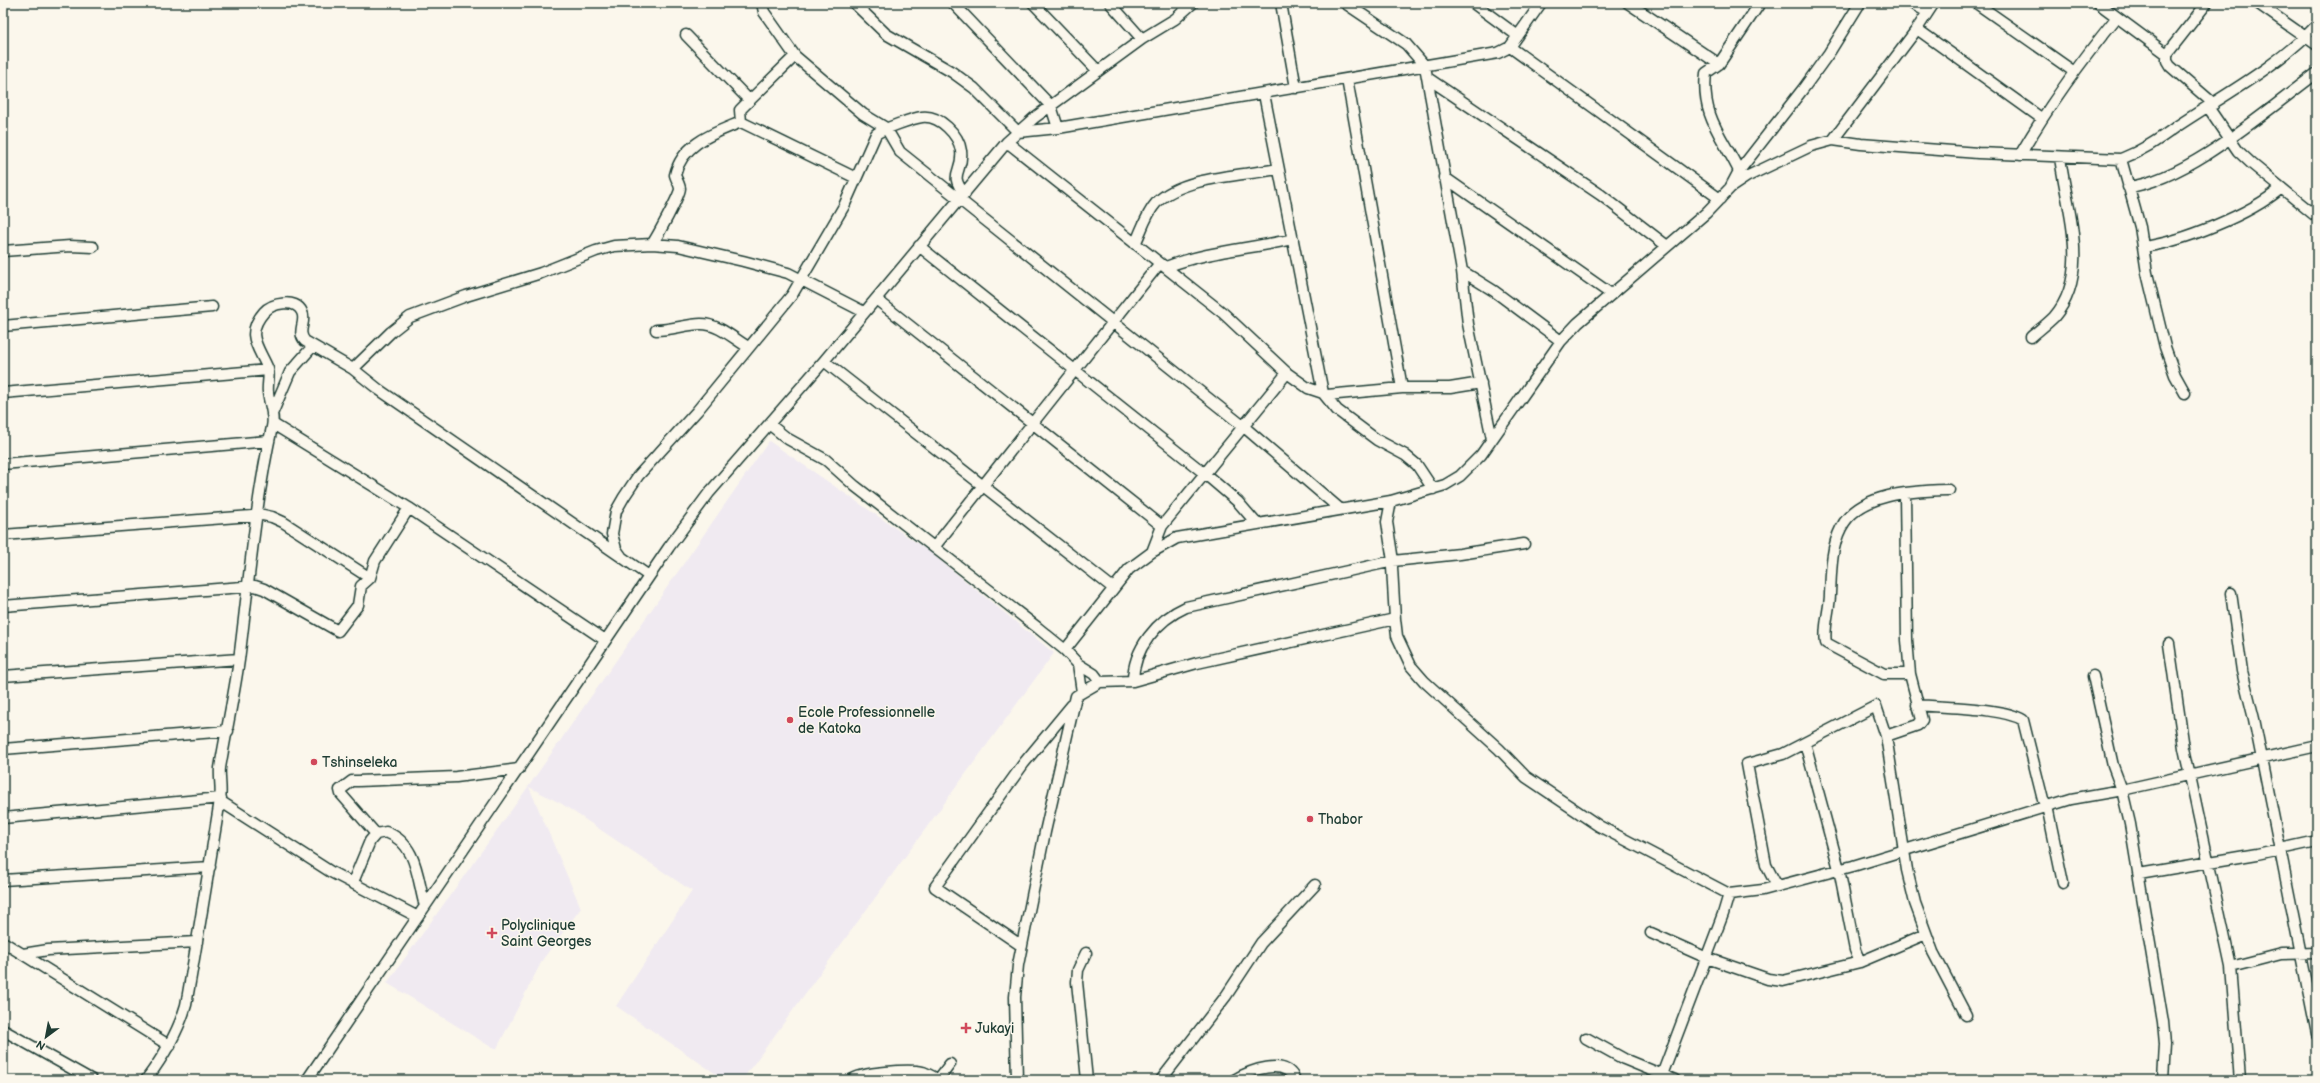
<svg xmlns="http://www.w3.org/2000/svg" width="2320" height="1083" font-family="'Balsamiq Sans',sans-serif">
	<rect width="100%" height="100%" fill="#fbf7ec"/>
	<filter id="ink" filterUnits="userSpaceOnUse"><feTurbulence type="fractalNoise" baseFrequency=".025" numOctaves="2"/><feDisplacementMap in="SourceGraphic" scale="8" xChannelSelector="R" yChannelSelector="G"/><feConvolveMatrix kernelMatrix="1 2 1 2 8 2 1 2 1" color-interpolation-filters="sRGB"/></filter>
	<g filter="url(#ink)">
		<path fill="#f0eaf1" d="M 769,441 L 927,550 L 1054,653 L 742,1080 L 725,1080 L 616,1006 L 692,891 L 562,804 L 529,787 L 581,908 L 543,959 L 496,1050 L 387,983 L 528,787 Z"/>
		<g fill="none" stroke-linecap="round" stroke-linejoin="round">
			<g stroke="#1f3d34" stroke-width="13">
				<path id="minor" d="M 762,3 L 764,12 L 795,56 L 863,114 L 886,128 L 900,152 L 1243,426 L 1340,509
					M 854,3 L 886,34 L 952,72 L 974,88 L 1018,132 L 1058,128 L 1498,53 L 1510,47 L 1541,3
					M 953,3 L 1051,106 L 1058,128
					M 1033,3 L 1098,71
					M 1110,3 L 1142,39
					M 1281,3 L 1296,88
					M 1345,3 L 1406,44 L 1425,66 L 1462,271 L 1468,324 L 1492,439
					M 1473,3 L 1518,36
					M 1628,3 L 1719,64
					M 1911,3 L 1928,12
					M 1976,3 L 2073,71
					M 2098,3 L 2167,54
					M 2207,3 L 2167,54 L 2167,61 L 2170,66 L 2214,104
					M 2257,3 L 2317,45
					M 1917,29 L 2041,118
					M 686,35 L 749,100
					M 1510,47 L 1720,199
					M 1347,79 L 1402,388
					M 1429,79 L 1601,195 L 1667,246
					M 1264,94 L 1323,393
					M 2208,107 L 2238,151 L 2252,164 L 2317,217
					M 741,122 L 856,178
					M 1833,140 L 1917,29 L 1934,3
					M 1007,142 L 1223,313 L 1287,373 L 1308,388 L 1323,393 L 1337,410 L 1377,440 L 1405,455 L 1417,465 L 1433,489
					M 2020,155 C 2049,105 2081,61 2117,17
					M 2121,159 L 2140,227 L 2147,273 L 2165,347 L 2175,375 L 2185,393
					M 1739,171 C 1722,136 1701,116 1706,73 L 1719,64 L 1760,3
					M 1444,177 L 1611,294
					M 1731,187 L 1746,177 L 1811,146 L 1833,140 L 1861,144 L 1978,153 L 2121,159 C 2142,151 2158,140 2176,127 C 2224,95 2277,67 2317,25
					M 2128,187 C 2188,180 2268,109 2317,73
					M 652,244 C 656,239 681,193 680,189 C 680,185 676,179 675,175 C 682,143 715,133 741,122 L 740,110 L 745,105 L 795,56
					M 1135,244 C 1141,232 1146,214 1156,203 C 1183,176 1242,176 1278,169
					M 919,246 L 1204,473 L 1238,502 L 1257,524
					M 2143,247 C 2182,242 2251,214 2280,189
					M 3,251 L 70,246 L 93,247
					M 1166,267 C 1208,251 1250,249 1293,239
					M 1462,271 L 1494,291 L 1561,341
					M 876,299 L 1162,526
					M 3,326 L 212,307
					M 656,330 C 671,330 688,324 701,324 C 719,324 734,339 748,347
					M 2031,337 C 2039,330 2047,324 2054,317 C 2092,273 2066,207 2060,157
					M 824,361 L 1113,588
					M 353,369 L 391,332 L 410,317 L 466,296 L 541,273 L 596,251 L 614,246 L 652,244 L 678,246 L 743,261 L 788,273 L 864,312
					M 3,393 L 268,370
					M 1327,395 L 1402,388 L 1450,388 L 1481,383
					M 272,414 L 290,372 L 313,346
					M 273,424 L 409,508 L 605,640
					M 769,424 L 788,439 L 826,460 L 855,486 L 1038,628 L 1065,650 L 1078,664 L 1094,674 L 1100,682
					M 3,464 L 268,441
					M 1391,501 L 1387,522 L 1393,561 L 1392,567 L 1395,619
					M 3,535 L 263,515 L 272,517 L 283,522 L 370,578
					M 935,546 L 1160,263
					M 1152,552 L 1177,538 L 1391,501 L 1445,485 L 1460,476 L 1481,455 L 1561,341 L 1578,323 L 1706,213 L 1730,188 L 1739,171 L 1803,89 L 1829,53 L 1860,3
					M 621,556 L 616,549 L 612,534 L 616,511 L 624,497 L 638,476 L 697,411 L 792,295 L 844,206 L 876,134 C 883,129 913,118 922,117 C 940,115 959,135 961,151 C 964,171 947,174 965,194
					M 2231,593 L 2242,671 L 2254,719 L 2317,1035
					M 3,606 L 255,586 L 264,589 L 338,631 L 358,605 L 361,586 L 370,578 L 375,561 L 409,508
					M 2169,644 L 2184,748 L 2231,967 L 2240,1080
					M 1065,650 L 1129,569 L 1152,552 L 1162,526 L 1287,373
					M 1078,664 L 1082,692
					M 1910,674 L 1884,674 L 1826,643 C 1823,628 1830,609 1830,594 C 1831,573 1831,547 1841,528 C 1859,492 1915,491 1949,490
					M 3,676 L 239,659
					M 2093,676 L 2113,766 L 2122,790 L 2130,824 L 2163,1022 L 2165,1044 L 2163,1080
					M 1133,681 C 1133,649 1157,620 1186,607 L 1393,561 L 1460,554 L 1524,544
					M 1917,705 C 1944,708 2002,707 2023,720 L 2043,800 L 2047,806 L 2063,883
					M 1886,736 L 1918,725 L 1922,720 L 1910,674 L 1907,640 L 1905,494
					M 1805,743 L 1839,869 L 1855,950 L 1860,962
					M 3,749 L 228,731
					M 220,801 L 331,872 L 418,917
					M 3,818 L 221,798
					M 376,834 L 341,794 L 340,790 L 352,781 L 358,781 L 456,777 L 519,769
					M 2139,874 L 2257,854 L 2317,841
					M 3,880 L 210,867
					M 353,882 L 370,841 L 376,834 L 386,832 C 418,844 417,879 425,906
					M 1777,886 L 1766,865 L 1747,764 L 1783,754 L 1876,706 L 1886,736 L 1907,870 L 1915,903 L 1933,952 L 1966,1015
					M 1651,933 L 1707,958 L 1768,979 L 1783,981 L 1860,962 L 1926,934
					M 3,942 L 170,1046
					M 1022,946 L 935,887 L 1024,763 L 1072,705
					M 1086,953 L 1078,970 L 1077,982 L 1087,1080
					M 23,954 L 48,950 L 197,942
					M 2231,967 L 2281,954 L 2317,953
					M 3,1030 L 92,1080
					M 1586,1038 L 1624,1059 L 1675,1080
					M 146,1080 C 164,1056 178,1033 186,1005 C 198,937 209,868 220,800 C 222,789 219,778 220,768 C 226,732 234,696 239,660 C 249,582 255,504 272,427 C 275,415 269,404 268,392 C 267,385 270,376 268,369 C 259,347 244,335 264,312 C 272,303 296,298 302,312 C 307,322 296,331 305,341 L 353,369 L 378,389 L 649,576
					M 307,1080 L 669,547 L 709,493 L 824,361 L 1007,142 L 1034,118 L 1142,39 L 1175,19 L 1193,3
					M 851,1080 C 861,1072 910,1069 923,1072 C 928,1074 933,1076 937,1080
					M 938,1080 L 950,1064
					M 1017,1080 L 1015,997 L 1018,965 L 1045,832 L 1076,696 L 1100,682 L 1133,681 L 1197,663 L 1395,619 L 1397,636 L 1411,666 L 1424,681 L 1499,749 L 1526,777 L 1599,826 L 1729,894 L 1763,890 L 1853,866 L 2071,799 L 2122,790 L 2317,746
					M 1161,1080 L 1226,996 L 1261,943 L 1315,885
					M 1234,1080 C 1249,1071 1286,1056 1295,1080
					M 1660,1080 L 1723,914 L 1729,894"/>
			</g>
			<use href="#minor" stroke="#fbf7ec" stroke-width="10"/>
		</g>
	</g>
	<g fill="#d1495b" stroke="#fbf7ec" stroke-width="1.5">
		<circle cx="790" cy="720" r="4"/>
		<circle cx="314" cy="762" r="4"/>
		<circle cx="1310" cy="819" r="4"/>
		<path d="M490 927h4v4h4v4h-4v4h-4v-4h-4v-4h4z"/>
		<path d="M964 1022h4v4h4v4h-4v4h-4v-4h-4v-4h4z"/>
	</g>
	<g text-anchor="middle" stroke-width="3" stroke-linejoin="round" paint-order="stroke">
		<g font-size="14" fill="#1f3d34" stroke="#fbf7ec" text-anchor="start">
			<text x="798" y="717">Ecole Professionnelle<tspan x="798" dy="16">de Katoka</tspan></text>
			<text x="322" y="767">Tshinseleka</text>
			<text x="1318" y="824">Thabor</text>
			<text x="501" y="930">Polyclinique<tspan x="501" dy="16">Saint Georges</tspan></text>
			<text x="975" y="1033">Jukayi</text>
		</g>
	</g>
	<rect width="2320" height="1083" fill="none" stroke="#fbf7ec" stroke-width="16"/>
	<rect x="8" y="8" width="2304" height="1067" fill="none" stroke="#1f3d34" stroke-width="1.5" filter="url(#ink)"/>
	<g transform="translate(46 1037) rotate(212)" stroke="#fbf7ec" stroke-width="3" paint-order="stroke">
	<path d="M0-3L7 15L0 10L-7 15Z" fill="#1f3d34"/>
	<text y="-6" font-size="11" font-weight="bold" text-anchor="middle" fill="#1f3d34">N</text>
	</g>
</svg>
